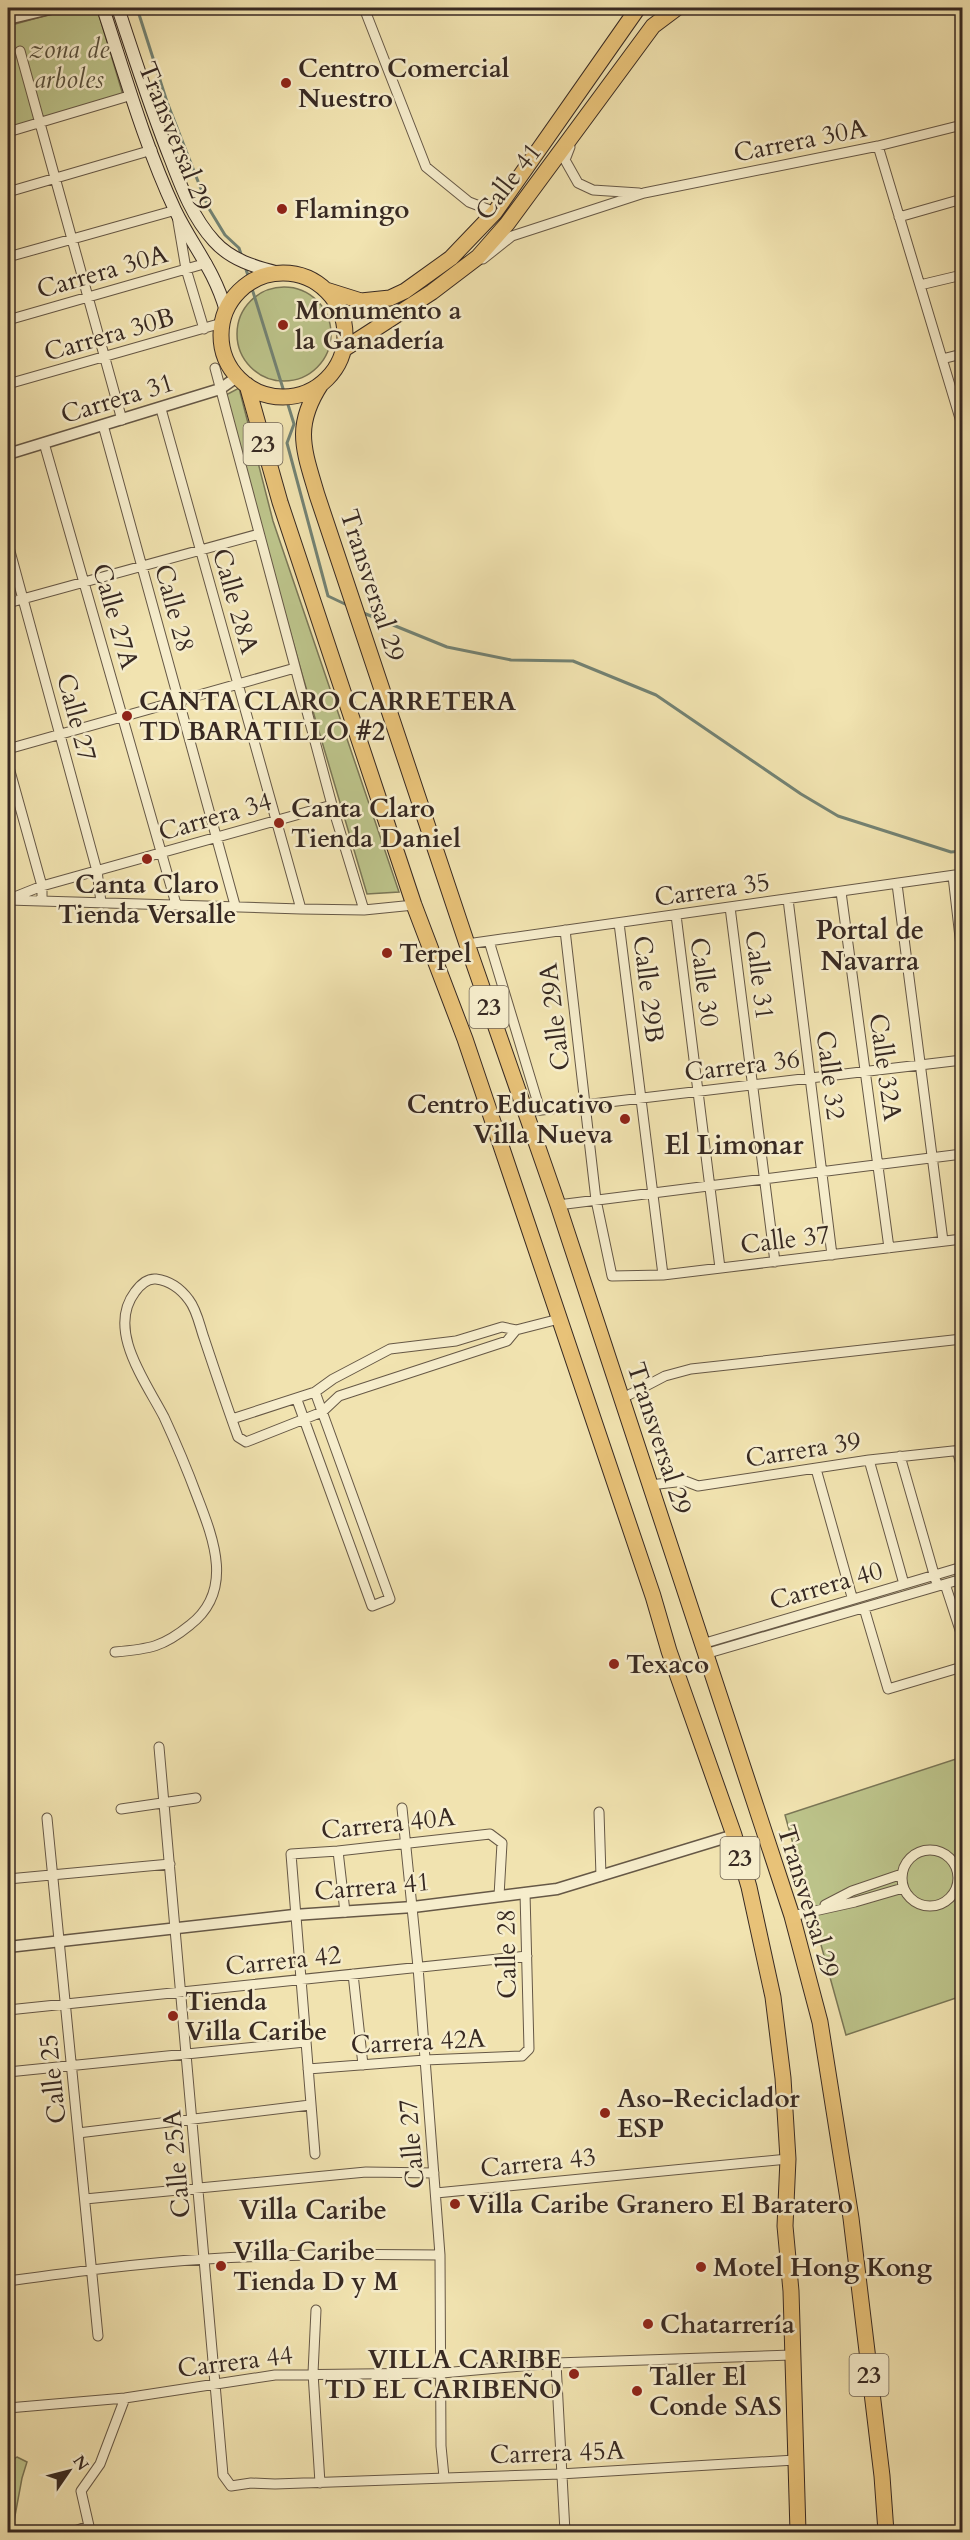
<svg xmlns="http://www.w3.org/2000/svg" width="970" height="2540" font-family="Cardo,serif">
	<rect width="100%" height="100%" fill="#f1e3b0"/>
	<filter id="stains"><feTurbulence type="fractalNoise" baseFrequency=".00333" numOctaves="4"/><feColorMatrix values="0 0 0 0 .2 0 0 0 0 .09 0 0 0 0 .02 0 0 0 .5 -.17"/></filter>
	<radialGradient id="worn" r=".72"><stop offset=".6" stop-color="#630" stop-opacity="0"/><stop offset="1" stop-color="#630" stop-opacity=".3"/></radialGradient>
	<path fill="#bcc38a" stroke="#7a7656" stroke-width="1.5" d="M 73,8 L 97,8 L 123,95 L 8,128 L 8,26 Z
		M237 334a47 47 0 1 1 94 0a47 47 0 1 1-94 0Z
		M 239,388 L 273,521 L 399,892 L 367,894 L 302,674 L 224,396 Z
		M 962,1757 L 962,1996 L 846,2035 L 785,1815 Z
		M 17,2457 L 27,2462 L 22,2478 L 12,2532 L 8,2532 L 8,2463 Z"/>
	<g fill="none" stroke-linecap="round" stroke-linejoin="round">
		<path stroke="#738273" stroke-width="3" d="M 137,8 L 167,102 L 208,207 L 225,235 L 239,248 L 242,257
			M 245,266 L 294,424 L 287,443 L 328,596 L 347,605
			M 361,612 L 447,647 L 511,660 L 573,661 L 656,695 L 801,794 L 838,816 L 951,852 L 962,851"/>
		<g stroke="#665846" stroke-width="11">
			<path id="minor" d="M 364,8 L 426,167 L 469,202 L 495,212
				M 20,51 L 122,420
				M 8,132 L 132,95
				M 878,146 L 962,425
				M 570,147 L 565,160 L 578,183 L 593,190 L 639,193
				M 8,192 L 152,150
				M 899,217 L 962,199
				M 8,257 L 176,210 L 186,269 L 204,329
				M 483,259 L 512,236 L 644,193 L 878,146 L 962,125
				M 920,285 L 962,275
				M 8,320 L 207,263
				M 942,359 L 962,354
				M 215,368 L 332,805 L 364,910
				M 8,384 L 222,323
				M 161,409 L 301,909
				M 103,425 L 235,905
				M 44,443 L 176,904
				M 8,544 L 97,871 L 101,902
				M 8,603 L 259,534
				M 8,749 L 295,668
				M 8,764 L 42,886 L 42,901
				M 953,876 L 962,955
				M 897,884 L 943,1241
				M 841,892 L 889,1248
				M 12,898 L 42,886 L 332,805
				M 788,899 L 832,1255
				M 8,900 L 301,909 L 364,910 L 414,905
				M 730,907 L 775,1262
				M 676,915 L 720,1268
				M 619,923 L 663,1275
				M 565,930 L 596,1200 L 612,1276 L 663,1275 L 962,1239
				M 489,941 L 540,1110
				M 467,944 L 962,874
				M 525,1112 L 962,1060
				M 558,1205 L 962,1154
				M 621,1399 L 665,1376 L 691,1369 L 962,1339
				M 297,1400 L 372,1606 L 390,1599 L 315,1392
				M 232,1419 L 315,1392 L 333,1379 L 390,1349 L 456,1341 L 502,1327 L 516,1330 L 559,1319
				M 957,1450 L 962,1468
				M 900,1456 L 936,1581
				M 869,1460 L 904,1584
				M 816,1469 L 852,1597
				M 650,1485 L 685,1481 L 698,1486 L 869,1460 L 962,1450
				M 945,1584 L 962,1636
				M 864,1608 L 888,1689 L 962,1667
				M 702,1644 L 962,1567
				M 115,1652 C 150,1649 163,1647 190,1625 C 234,1591 214,1540 197,1496 C 187,1469 176,1443 164,1417 C 146,1382 106,1330 135,1292 C 140,1285 147,1278 156,1279 C 171,1281 181,1289 189,1300 C 197,1310 200,1327 204,1338 C 215,1371 226,1404 238,1437 L 246,1442 L 322,1412 L 339,1396 L 507,1341 L 516,1330
				M 705,1654 L 962,1579
				M 159,1747 L 223,2475 L 231,2486 L 251,2483 L 275,2484 L 560,2474 L 795,2460
				M 402,1808 L 418,1967 L 440,2255 L 441,2446 L 444,2477
				M 121,1809 L 196,1798
				M 599,1812 L 601,1876
				M 47,1818 L 98,2336
				M902 1878a28 28 0 1 1 56 0a28 28 0 1 1-56 0Z
				M 338,1851 L 345,1912
				M 8,1879 L 170,1864
				M 825,1905 L 852,1891 L 902,1874
				M 792,1916 L 855,1902 L 903,1888
				M 353,1974 L 363,2065
				M 8,2010 L 527,1956
				M 308,2069 L 425,2060 L 522,2056 L 529,2049 L 525,1893
				M 8,2072 L 305,2042
				M 78,2133 L 310,2105
				M 315,2154 L 291,1854 L 338,1851 L 490,1834 L 502,1843 L 499,1896
				M 436,2193 L 788,2159
				M 85,2199 L 366,2172 L 434,2173
				M 8,2281 C 74,2272 140,2263 207,2259 C 285,2254 362,2254 440,2255
				M 316,2310 L 313,2373 L 320,2483
				M 556,2363 L 565,2532
				M 8,2408 L 125,2398 L 275,2375 L 442,2373 L 556,2363 L 792,2355
				M 72,2532 L 89,2526 L 81,2491 L 100,2464 L 125,2398"/>
		</g>
		<g stroke="#665846" stroke-width="13">
			<path id="tertiary" d="M 8,19 L 54,8
				M 8,454 L 220,389 L 237,377
				M 8,1947 L 294,1915 L 413,1907 L 557,1889 L 734,1835"/>
		</g>
		<g stroke="#372922" stroke-width="14">
			<path id="secondary" d="M 103,8 C 125,75 145,146 175,210 C 193,247 214,269 226,311
				M 118,8 C 135,59 151,110 171,160 C 182,189 193,218 214,241 C 231,260 255,267 279,273"/>
		</g>
		<g stroke="#372922" stroke-width="17">
			<path id="trunk" d="M221 335a62 62 0 1 1 124 0a62 62 0 1 1-124 0Z
				M 326,290 L 361,301 L 390,298 L 405,291 L 451,258 L 495,212 L 638,8
				M 344,349 L 432,292 L 478,257 L 507,224 L 653,26 L 677,8
				M 321,384 C 293,427 304,450 317,495 L 467,944 L 558,1205 L 792,1916 L 820,2022 L 851,2218 L 882,2476 L 886,2532
				M 247,385 L 280,502 L 414,905 L 465,1039 L 653,1596 L 669,1651 L 734,1835 L 749,1887 L 773,1997 L 783,2078 L 788,2159 L 785,2226 L 791,2291 L 798,2532"/>
		</g>
		<use href="#minor" stroke="#f6edcc" stroke-width="9"/>
		<use href="#tertiary" stroke="#f6edcc" stroke-width="10"/>
		<use href="#secondary" stroke="#f6edcc" stroke-width="12"/>
		<use href="#trunk" stroke="#e8c278" stroke-width="15"/>
	</g>
	<g fill="#8f2418" stroke="#f6edcc" stroke-width="2">
		<circle cx="286" cy="83" r="6"/>
		<circle cx="282" cy="209" r="6"/>
		<circle cx="283" cy="325" r="6"/>
		<circle cx="127" cy="716" r="6"/>
		<circle cx="279" cy="823" r="6"/>
		<circle cx="147" cy="859" r="6"/>
		<circle cx="387" cy="953" r="6"/>
		<circle cx="625" cy="1119" r="6"/>
		<circle cx="614" cy="1664" r="6"/>
		<circle cx="173" cy="2016" r="6"/>
		<circle cx="605" cy="2113" r="6"/>
		<circle cx="455" cy="2204" r="6"/>
		<circle cx="221" cy="2266" r="6"/>
		<circle cx="701" cy="2267" r="6"/>
		<circle cx="648" cy="2324" r="6"/>
		<circle cx="574" cy="2374" r="6"/>
		<circle cx="637" cy="2391" r="6"/>
	</g>
	<g text-anchor="middle" stroke-width="5" stroke-linejoin="round" paint-order="stroke">
		<g fill="#f6edcc" stroke="#706455" stroke-width="1.5">
			<rect x="243.5" y="423" width="39" height="42" rx="4.5"/>
			<rect x="469.5" y="986" width="39" height="42" rx="4.5"/>
			<rect x="720.5" y="1837" width="39" height="42" rx="4.5"/>
			<rect x="849.5" y="2354" width="39" height="42" rx="4.5"/>
		</g>
		<g font-size="24" font-weight="bold" fill="#372922">
			<text x="263" y="452">23</text>
			<text x="489" y="1015">23</text>
			<text x="740" y="1866">23</text>
			<text x="869" y="2383">23</text>
		</g>
		<g font-size="26" font-style="italic" fill="#58503c" stroke="#f6edcc">
			<text x="69" y="58">zona de<tspan x="69" dy="30">arboles</tspan></text>
		</g>
		<g font-size="26" font-weight="bold" fill="#372922" stroke="#f6edcc" text-anchor="start">
			<text x="298" y="77">Centro Comercial<tspan x="298" dy="30">Nuestro</tspan></text>
			<text x="294" y="218">Flamingo</text>
			<text x="295" y="319">Monumento a<tspan x="295" dy="30">la Ganadería</tspan></text>
			<text x="139" y="710">CANTA CLARO CARRETERA<tspan x="139" dy="30">TD BARATILLO #2</tspan></text>
			<text x="291" y="817">Canta Claro<tspan x="291" dy="30">Tienda Daniel</tspan></text>
			<text x="147" y="893" text-anchor="middle">Canta Claro<tspan x="147" dy="30">Tienda Versalle</tspan></text>
			<text x="399" y="962">Terpel</text>
			<text x="613" y="1113" text-anchor="end">Centro Educativo<tspan x="613" dy="30">Villa Nueva</tspan></text>
			<text x="626" y="1673">Texaco</text>
			<text x="185" y="2010">Tienda<tspan x="185" dy="30">Villa Caribe</tspan></text>
			<text x="617" y="2107">Aso-Reciclador<tspan x="617" dy="30">ESP</tspan></text>
			<text x="467" y="2213">Villa Caribe Granero El Baratero</text>
			<text x="233" y="2260">Villa Caribe<tspan x="233" dy="30">Tienda D y M</tspan></text>
			<text x="713" y="2276">Motel Hong Kong</text>
			<text x="660" y="2333">Chatarrería</text>
			<text x="562" y="2368" text-anchor="end">VILLA CARIBE<tspan x="562" dy="30">TD EL CARIBEÑO</tspan></text>
			<text x="649" y="2385">Taller El<tspan x="649" dy="30">Conde SAS</tspan></text>
		</g>
		<g font-size="26" fill="#372922" stroke="#f6edcc">
			<text transform="translate(176 136) rotate(68)" y="9">Transversal 29</text>
			<text transform="translate(800 140) rotate(-11)" y="9">Carrera 30A</text>
			<text transform="translate(508 181) rotate(-52)" y="9">Calle 41</text>
			<text transform="translate(102 271) rotate(-16)" y="9">Carrera 30A</text>
			<text transform="translate(109 334) rotate(-16)" y="9">Carrera 30B</text>
			<text transform="translate(117 398) rotate(-17)" y="9">Carrera 31</text>
			<text transform="translate(373 585) rotate(72)" y="9">Transversal 29</text>
			<text transform="translate(236 601) rotate(74)" y="9">Calle 28A</text>
			<text transform="translate(175 608) rotate(75)" y="9">Calle 28</text>
			<text transform="translate(116 616) rotate(74)" y="9">Calle 27A</text>
			<text transform="translate(77 717) rotate(75)" y="9">Calle 27</text>
			<text transform="translate(215 816) rotate(-16)" y="9">Carrera 34</text>
			<text transform="translate(712 889) rotate(-8)" y="9">Carrera 35</text>
			<text transform="translate(760 975) rotate(83)" y="9">Calle 31</text>
			<text transform="translate(705 982) rotate(83)" y="9">Calle 30</text>
			<text transform="translate(649 989) rotate(83)" y="9">Calle 29B</text>
			<text transform="translate(554 1017) rotate(-97)" y="9">Calle 29A</text>
			<text transform="translate(742 1065) rotate(-7)" y="9">Carrera 36</text>
			<text transform="translate(886 1067) rotate(82)" y="9">Calle 32A</text>
			<text transform="translate(831 1075) rotate(83)" y="9">Calle 32</text>
			<text transform="translate(785 1239) rotate(-7)" y="9">Calle 37</text>
			<text transform="translate(660 1438) rotate(72)" y="9">Transversal 29</text>
			<text transform="translate(803 1449) rotate(-9)" y="9">Carrera 39</text>
			<text transform="translate(826 1585) rotate(-16)" y="9">Carrera 40</text>
			<text transform="translate(388 1823) rotate(-6)" y="9">Carrera 40A</text>
			<text transform="translate(372 1886) rotate(-5)" y="9">Carrera 41</text>
			<text transform="translate(809 1901) rotate(73)" y="9">Transversal 29</text>
			<text transform="translate(506 1954) rotate(-91)" y="9">Calle 28</text>
			<text transform="translate(283 1960) rotate(-6)" y="9">Carrera 42</text>
			<text transform="translate(418 2041) rotate(-3)" y="9">Carrera 42A</text>
			<text transform="translate(52 2079) rotate(-96)" y="9">Calle 25</text>
			<text transform="translate(411 2144) rotate(-95)" y="9">Calle 27</text>
			<text transform="translate(538 2162) rotate(-6)" y="9">Carrera 43</text>
			<text transform="translate(176 2164) rotate(-95)" y="9">Calle 25A</text>
			<text transform="translate(235 2361) rotate(-7)" y="9">Carrera 44</text>
			<text transform="translate(557 2452) rotate(-2)" y="9">Carrera 45A</text>
		</g>
		<g font-size="27" font-weight="bold" fill="#372922" stroke="#f6edcc">
			<text x="870" y="939">Portal de<tspan x="870" dy="31">Navarra</tspan></text>
			<text x="734" y="1154">El Limonar</text>
			<text x="313" y="2219">Villa Caribe</text>
		</g>
	</g>
	<rect width="970" height="2540" fill="none" stroke="#f1e3b0" stroke-width="30"/>
	<rect x="9" y="9" width="952" height="2522" fill="none" stroke="#372922" stroke-width="3"/>
	<rect x="15" y="15" width="940" height="2510" fill="none" stroke="#372922" stroke-width="1.5"/>
	<g transform="translate(69 2471) rotate(55)" stroke="#f6edcc" stroke-width="4.5" paint-order="stroke">
	<path d="M0-4.5L10 22L0 15L-10 22Z" fill="#372922"/>
	<text y="-9" font-size="16" font-weight="bold" text-anchor="middle" fill="#372922">N</text>
	</g>
	<rect width="100%" height="100%" filter="url(#stains)"/>
	<rect width="100%" height="100%" fill="url(#worn)"/>
</svg>
